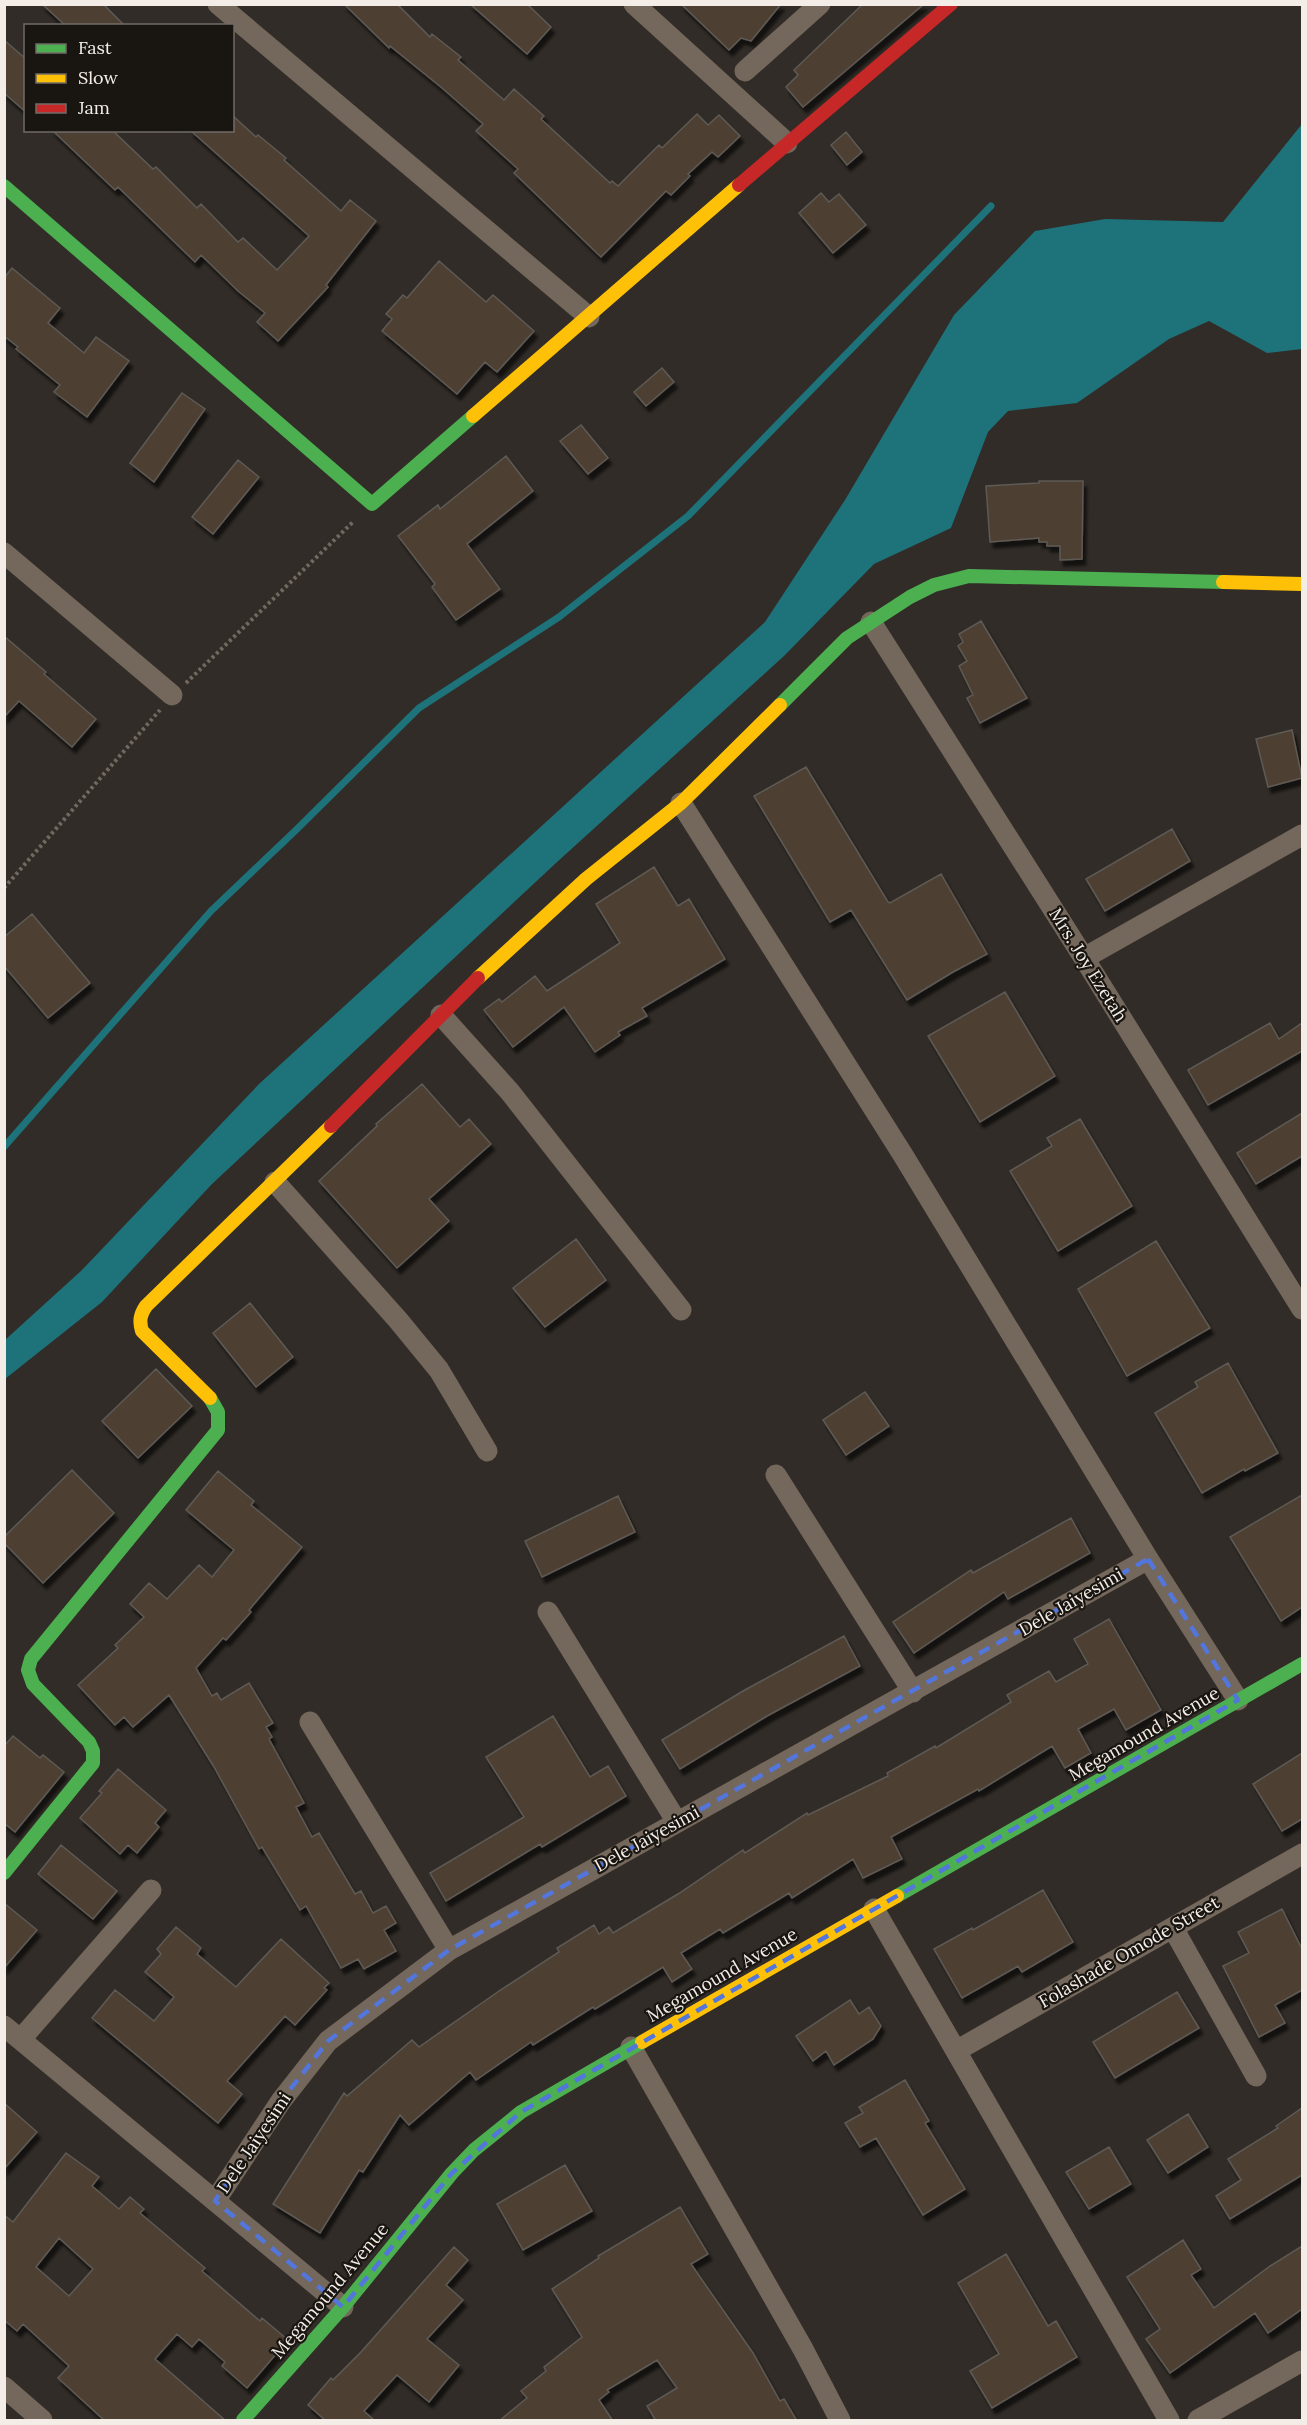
<svg xmlns="http://www.w3.org/2000/svg" width="1307" height="2425" font-family="Lora,serif">
	<defs>
		<filter id="shadow"><feDropShadow dx="3.5" dy="6" stdDeviation="1.5" flood-color="#0009"/></filter>
	</defs>
	<rect width="100%" height="100%" fill="#312c27"/>
	<path fill="#1e727a" d="M 1302,124 L 1302,349 L 1267,353 L 1209,321 L 1169,339 L 1077,403 L 1008,411 L 988,432 L 951,528 L 874,564 L 784,656 L 556,863 L 212,1184 L 102,1302 L 5,1379 L 5,1340 L 82,1270 L 259,1084 L 765,622 L 845,500 L 954,315 L 1035,231 L 1105,219 L 1223,222 Z"/>
	<g fill="none" stroke-linecap="round" stroke-linejoin="round">
		<path stroke="#1e727a" stroke-width="7" d="M 4,1147 L 211,911 L 296,830 L 419,708 L 559,617 L 688,516 L 991,206"/>
	</g>
	<path fill="#4d4032" stroke="#5e5a55" stroke-width="1.5" fill-rule="evenodd" filter="url(#shadow)" d="M 42,4 L 103,4 L 125,26 L 66,26 Z
		M 344,4 L 397,4 L 430,37 L 432,34 L 461,57 L 458,60 L 504,100 L 514,89 L 544,116 L 541,119 L 610,183 L 612,181 L 618,186 L 659,145 L 662,148 L 697,114 L 708,125 L 719,115 L 740,136 L 718,157 L 712,152 L 688,174 L 690,176 L 671,195 L 666,191 L 601,257 L 514,173 L 518,169 L 476,131 L 483,124 L 442,88 L 390,46 L 389,48 Z
		M 470,4 L 527,4 L 551,27 L 527,54 Z
		M 681,4 L 781,4 L 751,41 L 741,38 L 729,50 Z
		M 863,4 L 924,4 L 803,107 L 786,87 L 798,75 L 794,70 Z
		M 4,40 L 26,59 L 26,112 L 4,93 Z
		M 232,115 L 256,137 L 258,135 L 286,158 L 284,160 L 341,211 L 350,200 L 376,221 L 326,285 L 328,287 L 278,341 L 257,322 L 265,313 L 238,291 L 201,255 L 195,262 L 118,187 L 115,190 L 52,130 L 112,130 L 153,169 L 156,167 L 197,208 L 201,204 L 238,242 L 243,238 L 277,270 L 309,236 L 190,130 L 232,130 Z
		M 846,132 L 862,152 L 847,165 L 831,145 Z
		M 821,193 L 829,202 L 839,194 L 866,225 L 833,253 L 799,213 Z
		M 439,261 L 486,302 L 493,295 L 534,331 L 497,372 L 485,362 L 457,394 L 382,331 L 392,319 L 386,314 L 403,295 L 407,298 Z
		M 12,268 L 60,308 L 48,323 L 84,353 L 96,337 L 129,361 L 87,417 L 54,392 L 60,385 L 16,349 L 18,347 L 4,336 L 4,278 Z
		M 662,368 L 674,382 L 646,406 L 634,392 Z
		M 182,393 L 205,409 L 154,482 L 130,463 Z
		M 581,425 L 608,458 L 588,474 L 560,441 Z
		M 506,456 L 533,491 L 467,544 L 500,589 L 456,620 L 432,587 L 435,584 L 398,536 L 438,505 L 440,509 Z
		M 238,460 L 259,477 L 213,534 L 192,517 Z
		M 1039,481 L 1083,481 L 1082,559 L 1060,560 L 1060,546 L 1047,546 L 1047,542 L 1039,542 L 1039,538 L 990,542 L 986,486 L 1039,483 Z
		M 981,621 L 1027,698 L 980,723 L 967,698 L 973,695 L 959,666 L 967,661 L 958,646 L 963,642 L 959,634 Z
		M 4,636 L 46,672 L 44,674 L 96,719 L 72,747 L 19,701 L 4,717 Z
		M 1292,730 L 1302,778 L 1268,787 L 1256,739 Z
		M 806,767 L 888,902 L 890,903 L 941,874 L 987,954 L 953,972 L 907,1000 L 851,910 L 830,922 L 754,796 Z
		M 1172,829 L 1190,861 L 1105,911 L 1086,879 Z
		M 654,867 L 678,906 L 689,899 L 725,959 L 642,1008 L 647,1016 L 618,1032 L 620,1035 L 595,1052 L 564,1007 L 513,1047 L 484,1010 L 499,999 L 502,1002 L 535,976 L 547,991 L 620,943 L 596,904 Z
		M 32,914 L 90,983 L 48,1018 L 4,966 L 4,937 Z
		M 1005,992 L 1055,1076 L 980,1122 L 928,1036 Z
		M 1270,1023 L 1279,1039 L 1302,1023 L 1302,1051 L 1208,1105 L 1188,1070 Z
		M 422,1084 L 460,1127 L 469,1119 L 491,1144 L 429,1199 L 449,1221 L 397,1268 L 319,1181 L 377,1126 L 376,1124 Z
		M 1302,1113 L 1302,1156 L 1256,1184 L 1237,1153 Z
		M 1080,1119 L 1132,1206 L 1058,1251 L 1010,1171 L 1052,1146 L 1047,1138 Z
		M 576,1239 L 606,1280 L 545,1327 L 513,1288 Z
		M 1156,1241 L 1210,1328 L 1127,1376 L 1078,1289 Z
		M 250,1303 L 293,1357 L 256,1387 L 213,1333 Z
		M 1228,1363 L 1278,1453 L 1245,1471 L 1244,1469 L 1202,1493 L 1155,1413 L 1198,1387 L 1195,1382 Z
		M 156,1369 L 192,1406 L 138,1458 L 102,1421 Z
		M 865,1392 L 889,1426 L 846,1455 L 823,1420 Z
		M 72,1470 L 114,1513 L 43,1583 L 4,1543 L 4,1537 Z
		M 218,1471 L 254,1501 L 251,1505 L 302,1547 L 249,1610 L 251,1612 L 226,1640 L 223,1638 L 196,1668 L 212,1696 L 217,1693 L 221,1700 L 249,1683 L 273,1723 L 266,1727 L 272,1737 L 269,1739 L 304,1803 L 296,1807 L 312,1837 L 319,1833 L 355,1894 L 361,1891 L 373,1913 L 386,1906 L 396,1923 L 384,1930 L 396,1951 L 364,1969 L 358,1959 L 341,1968 L 306,1906 L 300,1910 L 262,1847 L 259,1849 L 214,1767 L 169,1695 L 133,1727 L 124,1717 L 115,1725 L 78,1685 L 118,1648 L 115,1645 L 144,1617 L 130,1604 L 149,1583 L 167,1599 L 199,1565 L 212,1577 L 234,1550 L 186,1510 Z
		M 1302,1495 L 1302,1607 L 1281,1621 L 1230,1537 Z
		M 618,1496 L 635,1532 L 542,1577 L 525,1541 Z
		M 1071,1518 L 1090,1553 L 1008,1599 L 1004,1592 L 914,1653 L 893,1622 L 971,1570 L 973,1573 Z
		M 1109,1619 L 1161,1710 L 1126,1730 L 1114,1709 L 1078,1729 L 1091,1753 L 1065,1768 L 1052,1746 L 979,1791 L 978,1789 L 891,1837 L 902,1859 L 863,1878 L 853,1859 L 792,1898 L 789,1893 L 723,1933 L 720,1929 L 681,1953 L 692,1969 L 672,1982 L 663,1967 L 595,2009 L 593,2007 L 533,2045 L 531,2042 L 476,2080 L 470,2072 L 409,2125 L 400,2115 L 363,2172 L 359,2170 L 320,2233 L 273,2204 L 344,2093 L 347,2096 L 412,2040 L 419,2047 L 499,1991 L 559,1952 L 557,1948 L 594,1925 L 599,1934 L 609,1927 L 613,1933 L 678,1894 L 743,1850 L 745,1853 L 807,1813 L 808,1815 L 888,1776 L 887,1773 L 935,1746 L 936,1748 L 1011,1702 L 1007,1695 L 1049,1671 L 1056,1682 L 1088,1664 L 1074,1639 Z
		M 844,1636 L 860,1666 L 767,1716 L 680,1769 L 662,1740 L 743,1691 Z
		M 553,1716 L 590,1777 L 608,1766 L 626,1796 L 542,1847 L 540,1844 L 446,1901 L 430,1873 L 524,1817 L 486,1757 Z
		M 13,1736 L 40,1758 L 43,1755 L 64,1772 L 15,1832 L 4,1823 L 4,1746 Z
		M 1302,1753 L 1302,1819 L 1282,1831 L 1253,1784 Z
		M 118,1769 L 166,1810 L 155,1823 L 159,1827 L 137,1853 L 128,1845 L 120,1854 L 80,1818 L 102,1793 L 99,1791 Z
		M 61,1845 L 117,1891 L 93,1919 L 38,1874 Z
		M 1043,1890 L 1073,1942 L 1022,1972 L 1018,1966 L 962,1998 L 934,1949 L 972,1928 L 973,1930 Z
		M 4,1903 L 37,1930 L 4,1968 Z
		M 1282,1909 L 1302,1949 L 1302,1990 L 1275,2005 L 1285,2023 L 1259,2037 L 1223,1966 L 1249,1953 L 1238,1932 Z
		M 176,1927 L 201,1948 L 197,1954 L 236,1987 L 281,1939 L 329,1983 L 324,1988 L 327,1990 L 295,2025 L 285,2016 L 227,2081 L 242,2094 L 218,2123 L 92,2018 L 115,1990 L 154,2021 L 174,1997 L 145,1972 L 161,1954 L 157,1949 Z
		M 1177,1992 L 1199,2028 L 1115,2078 L 1093,2042 Z
		M 850,2000 L 859,2014 L 869,2007 L 881,2026 L 873,2039 L 834,2065 L 826,2051 L 813,2061 L 796,2036 Z
		M 905,2080 L 929,2121 L 925,2123 L 965,2189 L 923,2215 L 876,2138 L 860,2147 L 845,2123 L 863,2113 L 859,2107 Z
		M 4,2103 L 37,2132 L 4,2169 Z
		M 1302,2108 L 1302,2175 L 1230,2219 L 1216,2196 L 1241,2180 L 1228,2159 L 1278,2128 L 1276,2126 Z
		M 1188,2114 L 1208,2147 L 1168,2173 L 1147,2140 Z
		M 1109,2147 L 1131,2184 L 1089,2209 L 1066,2172 Z
		M 66,2153 L 99,2177 L 92,2186 L 119,2209 L 130,2197 L 144,2209 L 140,2213 L 205,2268 L 202,2271 L 260,2321 L 262,2318 L 288,2340 L 247,2388 L 222,2366 L 225,2362 L 199,2339 L 192,2347 L 177,2334 L 155,2359 L 226,2421 L 105,2421 L 58,2378 L 69,2366 L 23,2324 L 17,2331 L 4,2320 L 4,2215 L 13,2222 ZM 59,2238 L 93,2269 L 69,2296 L 36,2267 Z
		M 565,2165 L 592,2211 L 523,2250 L 497,2204 Z
		M 680,2207 L 708,2254 L 691,2264 L 753,2353 L 780,2401 L 784,2399 L 797,2421 L 656,2421 L 647,2406 L 677,2388 L 657,2360 L 607,2390 L 609,2392 L 599,2400 L 613,2421 L 499,2421 L 527,2398 L 521,2391 L 546,2371 L 544,2367 L 582,2337 L 552,2289 L 599,2258 L 598,2256 Z
		M 1183,2240 L 1201,2269 L 1191,2275 L 1214,2308 L 1270,2266 L 1302,2246 L 1302,2309 L 1268,2333 L 1255,2313 L 1170,2373 L 1146,2339 L 1160,2329 L 1127,2277 Z
		M 454,2247 L 468,2260 L 446,2285 L 463,2300 L 427,2339 L 459,2365 L 429,2402 L 397,2375 L 364,2411 L 375,2421 L 326,2421 L 308,2405 L 331,2378 L 333,2380 L 361,2352 Z
		M 1006,2254 L 1048,2326 L 1056,2321 L 1077,2357 L 992,2408 L 970,2371 L 999,2354 L 958,2283 Z"/>
	<g fill="none" stroke-linecap="round" stroke-linejoin="round">
		<path stroke="#716860" stroke-width="4" stroke-dasharray="3 3" stroke-linecap="butt" d="M 186,683 L 353,522
			M 4,888 L 160,710"/>
		<path stroke="#74675b" stroke-width="21" d="M 218,4 L 589,317
			M 634,4 L 787,143
			M 745,71 L 820,4
			M 4,553 L 172,695
			M 871,622 L 1084,958 L 1302,1309
			M 681,803 L 903,1155 L 1148,1559 L 1238,1700
			M 1084,958 L 1302,835
			M 441,1015 L 510,1092 L 681,1310
			M 275,1182 L 398,1320 L 439,1370 L 487,1451
			M 776,1475 L 913,1692
			M 548,1612 L 677,1822
			M 310,1722 L 449,1950
			M 874,1909 L 1169,2420
			M 1173,1928 L 1256,2076
			M 4,2026 L 343,2307
			M 21,2039 L 151,1890
			M 631,2047 L 803,2349 L 840,2420
			M 956,2051 L 1302,1854
			M 215,2201 L 281,2101 L 328,2041 L 449,1950 L 1148,1559
			M 4,2387 L 42,2420
			M 1198,2420 L 1302,2361"/>
		<path stroke="#4caf50" stroke-width="14" d="M 4,186 L 372,504 L 473,416
			M 780,705 L 847,638 L 910,597 L 934,585 L 969,576 L 1223,582
			M 4,1873 L 93,1763 L 93,1751 L 89,1742 L 33,1684 L 28,1670 L 31,1659 L 218,1430 L 218,1412 L 210,1398
			M 897,1896 L 1302,1664
			M 243,2420 L 343,2307 L 452,2173 L 474,2150 L 521,2112 L 642,2042"/>
		<path stroke="#ffc107" stroke-width="14" d="M 473,416 L 739,185
			M 1223,582 L 1302,584
			M 478,978 L 586,879 L 681,803 L 780,705
			M 210,1398 L 142,1331 C 139,1321 140,1315 146,1306 L 331,1126
			M 642,2042 L 897,1896"/>
		<path stroke="#c62828" stroke-width="14" d="M 739,185 L 951,4
			M 331,1126 L 478,978"/>
	</g>
	<path fill="none" stroke="#5376dc" stroke-width="4.5" stroke-dasharray="12 8" stroke-linejoin="round" d="M 1148,1559 L 1238,1700 L 521,2112 L 452,2173 L 343,2307 L 215,2201 L 281,2101 L 328,2041 L 449,1950 Z"/>
	<g text-anchor="middle" stroke-width="4.5" stroke-linejoin="round" paint-order="stroke">
		<g font-size="18" fill="#f4ede7" stroke="#191511">
			<text transform="translate(1088 965) rotate(58)" y="6">Mrs. Joy Ezetah</text>
			<text transform="translate(1071 1602) rotate(-30)" y="6">Dele Jaiyesimi</text>
			<text transform="translate(1144 1734) rotate(-30)" y="6">Megamound Avenue</text>
			<text transform="translate(647 1839) rotate(-29)" y="6">Dele Jaiyesimi</text>
			<text transform="translate(1129 1952) rotate(-30)" y="6">Folashade Omode Street</text>
			<text transform="translate(722 1975) rotate(-30)" y="6">Megamound Avenue</text>
			<text transform="translate(254 2143) rotate(-56)" y="6">Dele Jaiyesimi</text>
			<text transform="translate(330 2291) rotate(-50)" y="6">Megamound Avenue</text>
		</g>
	</g>
	<rect width="1307" height="2425" fill="none" stroke="#f4ede7" stroke-width="12"/>
	<rect x="24" y="24" width="210" height="108" fill="#191511" stroke="#716b67" stroke-width="1.5"/>
	<rect x="36" y="44" width="30" height="9" fill="#4caf50" stroke="#716b67" stroke-width="1.5"/>
	<text x="78" y="54" font-size="18" fill="#f4ede7">Fast</text>
	<rect x="36" y="74" width="30" height="9" fill="#ffc107" stroke="#716b67" stroke-width="1.5"/>
	<text x="78" y="84" font-size="18" fill="#f4ede7">Slow</text>
	<rect x="36" y="104" width="30" height="9" fill="#c62828" stroke="#716b67" stroke-width="1.5"/>
	<text x="78" y="114" font-size="18" fill="#f4ede7">Jam</text>
</svg>
